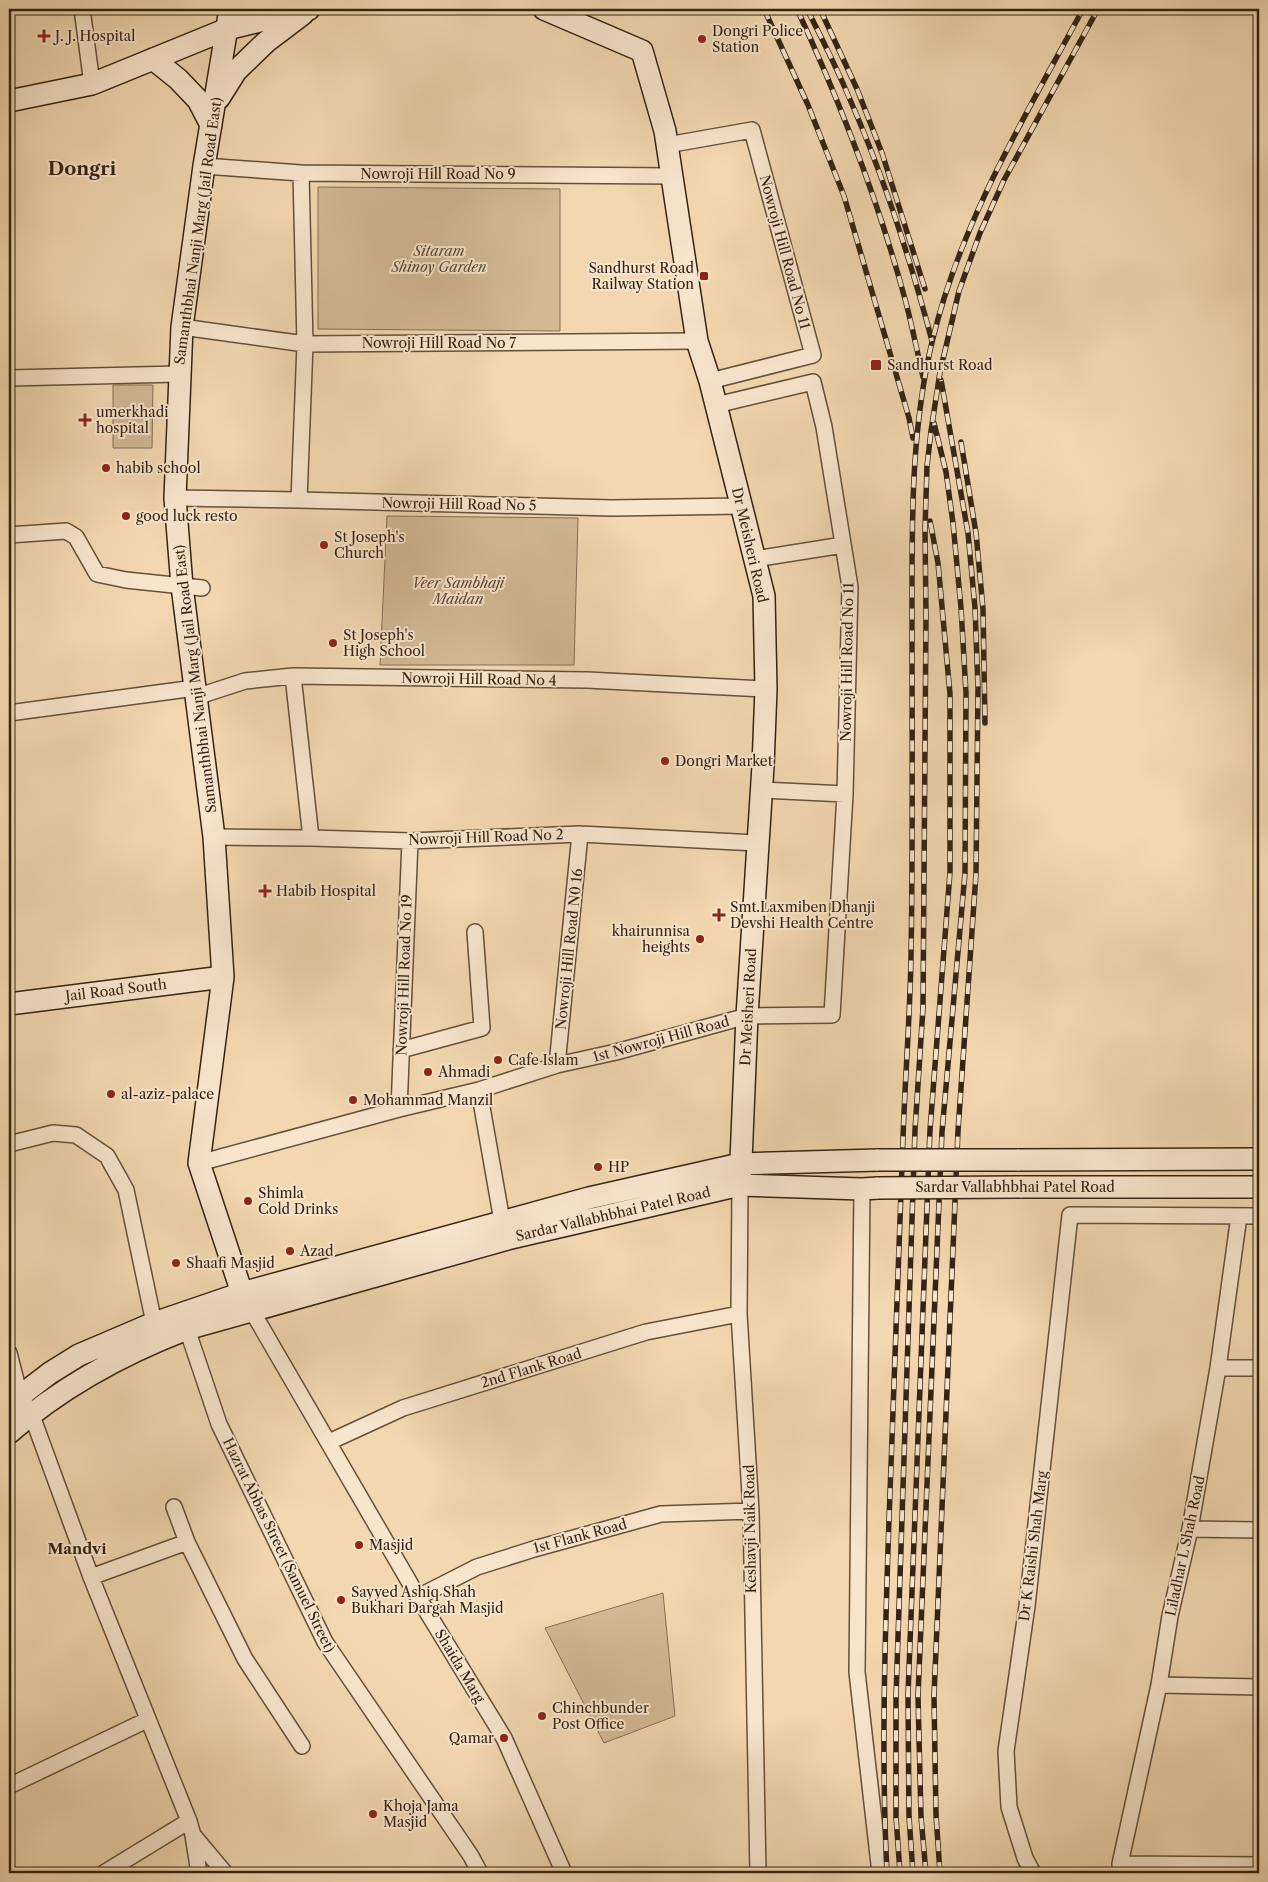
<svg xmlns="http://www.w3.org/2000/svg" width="1268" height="1882" font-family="'Libre Caslon Text',serif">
	<rect width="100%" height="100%" fill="#f2d7b0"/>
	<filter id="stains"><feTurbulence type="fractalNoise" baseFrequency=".004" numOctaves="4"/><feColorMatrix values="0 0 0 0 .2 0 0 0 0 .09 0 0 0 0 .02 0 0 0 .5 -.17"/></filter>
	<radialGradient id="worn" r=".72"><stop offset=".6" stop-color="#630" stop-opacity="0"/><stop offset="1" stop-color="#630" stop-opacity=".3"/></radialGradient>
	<path fill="#d2b895" stroke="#836e54" d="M 318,187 L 560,189 L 560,331 L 318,329 Z
		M 113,385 L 153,385 L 152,448 L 113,448 Z
		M 387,516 L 578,518 L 574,665 L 380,665 Z
		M 663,1593 L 675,1716 L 604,1743 L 545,1628 Z"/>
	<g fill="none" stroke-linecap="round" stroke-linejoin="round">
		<g stroke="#64503b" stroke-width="18">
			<path id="street" d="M 82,9 L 92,84
				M 667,145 L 752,130 L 813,355 L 710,381
				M 204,166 L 301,173 L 672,176
				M 182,327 L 305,344 L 697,341
				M 9,378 L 179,374
				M 175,498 L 299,500 L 612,508 L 742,506
				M 299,500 L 305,344 L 301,173
				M 9,535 L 66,531 L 76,537 L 97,574 L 126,580 L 202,588
				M 755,559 L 843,545
				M 293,676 L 311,838
				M 196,697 L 245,681 L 293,676 L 587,680 L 766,689
				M 9,713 L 195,688
				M 762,790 L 845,794
				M 214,837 L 311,838 L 410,841 L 580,834 L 757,843
				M 401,1050 L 482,1028 L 475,932
				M 557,1065 L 580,834
				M 479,1090 L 502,1221 L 506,1230
				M 399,1109 L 410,841
				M 9,1144 L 53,1133 L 76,1135 L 107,1156 L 126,1190 L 154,1323 L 159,1331
				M 199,1163 L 399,1109 L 479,1090 L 557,1065 L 616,1052 L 747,1016 L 832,1015 L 845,794 L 850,587 L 824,427 L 813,382 L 716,405
				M 740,1185 L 739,1314 L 751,1511 L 758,1873
				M 862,1189 L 857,1672 L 880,1873
				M 252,1311 L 418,1597 L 504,1738 L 564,1873
				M 187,1329 L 219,1424 L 325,1642 L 471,1856 L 480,1873
				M 9,1353 L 20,1396 L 31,1413 L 91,1577 L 189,1821 L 193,1835 L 199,1873
				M 1218,1368 L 1259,1368
				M 329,1442 L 403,1408 L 646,1332 L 739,1314
				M 174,1507 L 187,1542 L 245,1659 L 302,1746
				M 1190,1529 L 1259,1530
				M 91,1577 L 187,1542
				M 418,1597 L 477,1567 L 534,1549 L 661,1514 L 751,1511
				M 1159,1685 L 1259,1687
				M 9,1786 L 147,1720
				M 194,1836 L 225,1873
				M 1120,1864 L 1259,1865
				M 104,1873 L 189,1821
				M 1033,1873 L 1025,1858 L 1009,1807 L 1006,1751 L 1027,1606 L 1070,1215 L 1259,1216
				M 1121,1873 L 1120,1864 L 1159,1685 L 1170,1616 L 1190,1529 L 1218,1368 L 1239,1216"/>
		</g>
		<g stroke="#342314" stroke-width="24">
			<path id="secondary" d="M 230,9 L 204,166 L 182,327 L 175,498 L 182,586 L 214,837 L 223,977 L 199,1163 L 242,1293 L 252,1311
				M 544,9 L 642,51 L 665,131 L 697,341 L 710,381 L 764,596 L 766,689 L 763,766 L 747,1016 L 740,1185
				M 153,59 L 178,79 L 198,100 L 211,125
				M 219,98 L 236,71 L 266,42 L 303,14
				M 9,101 L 92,84 L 227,29 L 309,9
				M 9,1004 L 223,977
				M 1017,1160 L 1259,1159
				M 1020,1187 L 1259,1187
				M 9,1407 L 20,1396 L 50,1373 L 79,1355 L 154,1323 L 242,1293 L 589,1198 L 740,1164 L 878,1160
				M 9,1433 C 61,1387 122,1354 187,1329 L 511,1238 L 740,1185 L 862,1189 L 878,1188"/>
		</g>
		<use href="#street" stroke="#f7e5cc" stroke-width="15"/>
		<use href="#secondary" stroke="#f7e5cc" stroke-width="21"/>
		<g stroke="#342314" stroke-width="5.5">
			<path id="rail" d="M 764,9 L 808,105 L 844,196 L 909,418 L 913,438
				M 797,9 C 840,102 878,200 905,299 C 912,325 917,351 923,377
				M 807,9 C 821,37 836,66 848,95 C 883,174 910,258 932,341
				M 820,9 L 857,89 L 882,153 L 925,289
				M 961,442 L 976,533 L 983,609 L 985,723
				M 887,1873 C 881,1755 885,1638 889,1520 C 894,1393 898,1265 903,1138 C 905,1078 910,1017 911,957 C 913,846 912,734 912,623 C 912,527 910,432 933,338 C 962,219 1026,115 1083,9
				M 900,1873 L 896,1817 L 896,1697 L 915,1130 L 923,1008 L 926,616 L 925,528 L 927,466 L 931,431 L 940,372 L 959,291 L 980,233 L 1004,180 L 1098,9
				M 913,1873 L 909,1817 L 908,1694 L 930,1130 L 950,872 L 950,694 L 938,563 L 930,521
				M 926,1873 L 921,1817 L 918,1696 L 942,1132 L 965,873 L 966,693 L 961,608 L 953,523 L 946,472 L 934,423
				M 940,1873 L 936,1815 L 934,1696 L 958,1131 L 976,874 L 978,688 L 975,608 L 968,533 L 941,380"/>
		</g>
		<use href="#rail" stroke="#f7e5cc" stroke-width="4" stroke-dasharray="11" stroke-linecap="butt"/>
		<g stroke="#342314" stroke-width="24" stroke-linecap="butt">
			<path id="secondary-bridge" d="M 878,1160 L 1017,1160
				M 878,1188 L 1020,1187"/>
		</g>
		<use href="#secondary-bridge" stroke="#f7e5cc" stroke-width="21"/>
	</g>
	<g fill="#8f2418" stroke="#f7e5cc" stroke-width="2">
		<path d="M41.5 28.5h5v5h5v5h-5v5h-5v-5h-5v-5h5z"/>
		<circle cx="702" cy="39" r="5"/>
		<rect x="699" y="271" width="10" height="10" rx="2.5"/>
		<rect x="870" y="359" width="12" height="12" rx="2.5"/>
		<path d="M82.5 412.5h5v5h5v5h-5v5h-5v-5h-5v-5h5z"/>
		<circle cx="106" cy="468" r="5"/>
		<circle cx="126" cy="516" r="5"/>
		<circle cx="324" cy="545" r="5"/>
		<circle cx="333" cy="643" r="5"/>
		<circle cx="665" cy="761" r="5"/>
		<path d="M262.5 883.5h5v5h5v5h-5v5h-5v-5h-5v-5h5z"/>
		<path d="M716.5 907.5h5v5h5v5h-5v5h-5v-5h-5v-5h5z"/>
		<circle cx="700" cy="939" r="5"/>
		<circle cx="498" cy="1060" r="5"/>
		<circle cx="428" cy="1072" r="5"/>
		<circle cx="111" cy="1094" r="5"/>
		<circle cx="353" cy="1100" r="5"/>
		<circle cx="598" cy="1167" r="5"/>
		<circle cx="248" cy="1201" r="5"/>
		<circle cx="290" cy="1251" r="5"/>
		<circle cx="176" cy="1263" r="5"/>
		<circle cx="359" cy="1545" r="5"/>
		<circle cx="341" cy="1600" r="5"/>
		<circle cx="542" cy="1716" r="5"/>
		<circle cx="504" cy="1738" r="5"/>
		<circle cx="373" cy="1814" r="5"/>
	</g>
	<g text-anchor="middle" stroke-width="4" stroke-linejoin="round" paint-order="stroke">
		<g font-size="14" fill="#342314" stroke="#f7e5cc" text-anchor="start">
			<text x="712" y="36">Dongri Police<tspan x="712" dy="16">Station</tspan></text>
			<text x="55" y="41">J. J. Hospital</text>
			<text x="694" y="273" text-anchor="end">Sandhurst Road<tspan x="694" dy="16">Railway Station</tspan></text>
			<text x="887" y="370">Sandhurst Road</text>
			<text x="96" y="417">umerkhadi<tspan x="96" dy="16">hospital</tspan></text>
			<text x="116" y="473">habib school</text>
			<text x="136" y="521">good luck resto</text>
			<text x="334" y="542">St Joseph's<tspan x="334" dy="16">Church</tspan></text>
			<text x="343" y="640">St Joseph's<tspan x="343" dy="16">High School</tspan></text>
			<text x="675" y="766">Dongri Market</text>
			<text x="276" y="896">Habib Hospital</text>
			<text x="730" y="912">Smt.Laxmiben Dhanji<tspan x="730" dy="16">Devshi Health Centre</tspan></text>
			<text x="690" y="936" text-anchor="end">khairunnisa<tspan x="690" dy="16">heights</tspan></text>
			<text x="508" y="1065">Cafe Islam</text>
			<text x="438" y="1077">Ahmadi</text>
			<text x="121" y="1099">al-aziz-palace</text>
			<text x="363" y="1105">Mohammad Manzil</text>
			<text x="608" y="1172">HP</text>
			<text x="258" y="1198">Shimla<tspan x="258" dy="16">Cold Drinks</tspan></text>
			<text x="300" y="1256">Azad</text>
			<text x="186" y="1268">Shaafi Masjid</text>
			<text x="369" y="1550">Masjid</text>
			<text x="351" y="1597">Sayyed Ashiq Shah<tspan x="351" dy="16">Bukhari Dargah Masjid</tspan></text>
			<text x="552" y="1713">Chinchbunder<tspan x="552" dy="16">Post Office</tspan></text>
			<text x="494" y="1743" text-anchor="end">Qamar</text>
			<text x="383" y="1811">Khoja Jama<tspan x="383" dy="16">Masjid</tspan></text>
		</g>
		<g font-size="14" fill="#342314" stroke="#f7e5cc">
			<text x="438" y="179">Nowroji Hill Road No 9</text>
			<text transform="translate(198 231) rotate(-82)" y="5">Samanthbhai Nanji Marg (Jail Road East)</text>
			<text transform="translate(785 252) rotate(75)" y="5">Nowroji Hill Road No 11</text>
			<text x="439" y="348">Nowroji Hill Road No 7</text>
			<text transform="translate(459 504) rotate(1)" y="5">Nowroji Hill Road No 5</text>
			<text transform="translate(750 545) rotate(77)" y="5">Dr Meisheri Road</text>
			<text transform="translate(847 662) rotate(-89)" y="5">Nowroji Hill Road No 11</text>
			<text transform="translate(195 679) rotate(-97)" y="5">Samanthbhai Nanji Marg (Jail Road East)</text>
			<text transform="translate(479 679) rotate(1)" y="5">Nowroji Hill Road No 4</text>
			<text transform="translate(486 837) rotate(-2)" y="5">Nowroji Hill Road No 2</text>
			<text transform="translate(569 949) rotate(-84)" y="5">Nowroji Hill Road N0 16</text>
			<text transform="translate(404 975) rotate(-88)" y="5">Nowroji Hill Road No 19</text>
			<text transform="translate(116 990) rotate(-7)" y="5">Jail Road South</text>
			<text transform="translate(748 1007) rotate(-87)" y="5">Dr Meisheri Road</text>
			<text transform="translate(661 1039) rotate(-15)" y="5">1st Nowroji Hill Road</text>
			<text x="1015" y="1192">Sardar Vallabhbhai Patel Road</text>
			<text transform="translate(613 1214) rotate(-13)" y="5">Sardar Vallabhbhai Patel Road</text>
			<text transform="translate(531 1368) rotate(-17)" y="5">2nd Flank Road</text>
			<text transform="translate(750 1529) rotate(-91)" y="5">Keshavji Naik Road</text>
			<text transform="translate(580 1536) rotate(-15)" y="5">1st Flank Road</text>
			<text transform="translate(279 1545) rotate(64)" y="5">Hazrat Abbas Street (Samuel Street)</text>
			<text transform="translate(1033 1546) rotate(-83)" y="5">Dr K Raishi Shah Marg</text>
			<text transform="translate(1185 1546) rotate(-78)" y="5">Liladhar L Shah Road</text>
			<text transform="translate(460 1666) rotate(59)" y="5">Shaida Marg</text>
		</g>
		<g font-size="14" font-style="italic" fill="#5c4834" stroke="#f7e5cc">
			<text x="439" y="256">Sitaram<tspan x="439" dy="16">Shinoy Garden</tspan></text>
			<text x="458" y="588">Veer Sambhaji<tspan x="458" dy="16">Maidan</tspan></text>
		</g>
		<g font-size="15" font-weight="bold" fill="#342314" stroke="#f7e5cc">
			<text x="77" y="1554">Mandvi</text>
		</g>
		<g font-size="19" font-weight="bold" fill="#342314" stroke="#f7e5cc">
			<text x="82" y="175">Dongri</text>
		</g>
	</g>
	<rect width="1268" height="1882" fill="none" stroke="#f2d7b0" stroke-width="30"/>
	<rect x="10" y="10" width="1248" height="1862" fill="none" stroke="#342314" stroke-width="2.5"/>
	<rect x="15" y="15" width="1238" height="1852" fill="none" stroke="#342314"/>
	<rect width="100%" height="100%" filter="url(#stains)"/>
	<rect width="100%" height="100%" fill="url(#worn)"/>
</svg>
